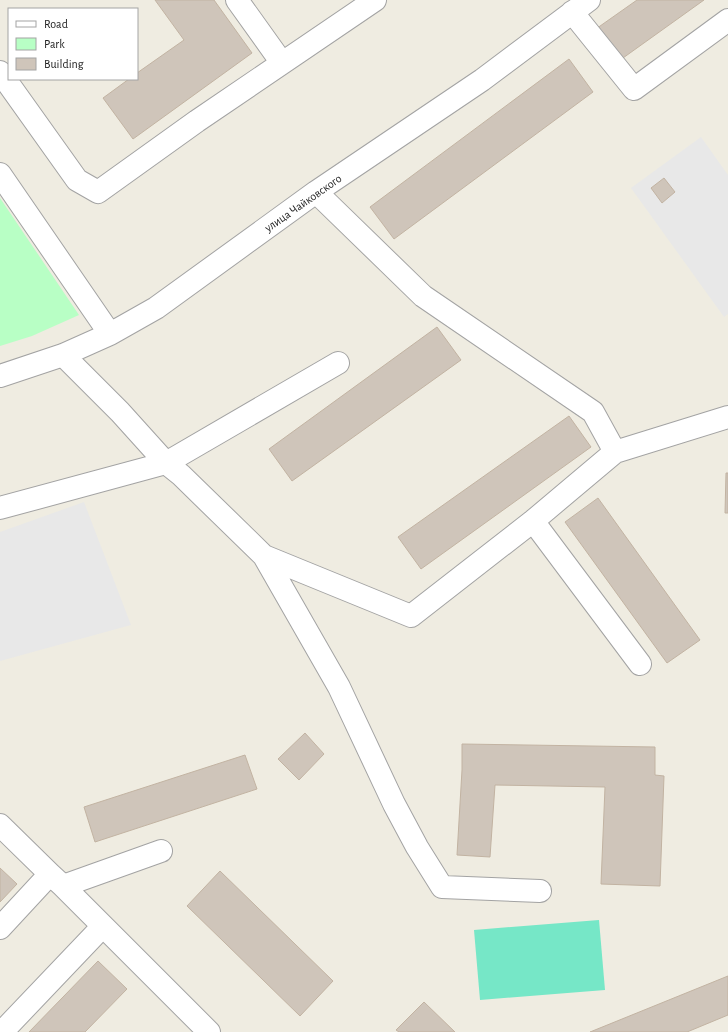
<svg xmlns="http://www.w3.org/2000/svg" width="728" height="1032" font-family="'Alegreya Sans',sans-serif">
	<rect width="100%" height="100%" fill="#efece1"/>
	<path fill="#b8ffc5" d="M 0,198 L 79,315 L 32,336 L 0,346 Z"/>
	<path fill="#76e7c7" d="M 599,920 L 605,990 L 480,1000 L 474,930 Z"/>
	<path fill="#e8e8e8" d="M 701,137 L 728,175 L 728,314 L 724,317 L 631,188 Z
		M 84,502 L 131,625 L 0,661 L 0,532 Z"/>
	<path fill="#cfc5ba" stroke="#c2b3a2" d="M 155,0 L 214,0 L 252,53 L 133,139 L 103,98 L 129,79 L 137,79 L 137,73 L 184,40 Z
		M 637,0 L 704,0 L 616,63 L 593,31 Z
		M 569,59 L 593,92 L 394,239 L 370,207 Z
		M 664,178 L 675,192 L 662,203 L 651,188 Z
		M 437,327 L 461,360 L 292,481 L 269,449 Z
		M 569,416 L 591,447 L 421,569 L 398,537 Z
		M 726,473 L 728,473 L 728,513 L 725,513 Z
		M 598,498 L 700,640 L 667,663 L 565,522 Z
		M 305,733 L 324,754 L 299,780 L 278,759 Z
		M 462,744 L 655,747 L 655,775 L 664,776 L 660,886 L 601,884 L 605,787 L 495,785 L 490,857 L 457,855 L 462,770 Z
		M 245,755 L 257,789 L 95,842 L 84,807 Z
		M 0,868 L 17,884 L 0,902 Z
		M 220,871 L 333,981 L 300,1016 L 187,906 Z
		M 98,961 L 127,989 L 85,1032 L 29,1032 Z
		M 728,976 L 728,1015 L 687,1032 L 590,1032 Z
		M 424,1002 L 455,1032 L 399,1032 L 396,1030 Z"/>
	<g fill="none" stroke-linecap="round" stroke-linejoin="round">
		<g stroke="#a3a3a3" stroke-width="24">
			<path id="minor" d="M 237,0 L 282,63
				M 572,12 L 634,89 L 728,20
				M 0,72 L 77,180 L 98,192 L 197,121 L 375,0
				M 0,174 L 110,334
				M 316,192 L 423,296 L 593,412 L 615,452 L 728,417
				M 63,355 L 120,412 L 166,463 L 181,475 L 264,556 L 339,687 L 394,804 L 417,847 L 442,887 L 540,891
				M 0,376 L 63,355 L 110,334 L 156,308 L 316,192 L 482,80 L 589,0
				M 0,508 L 166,463 L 338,363
				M 533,521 L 640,664
				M 264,556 L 411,616 L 533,521 L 615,452
				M 0,825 L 50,874 L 63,886 L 161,851
				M 63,886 L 209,1032
				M 0,928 L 50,874
				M 2,1032 L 103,926"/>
		</g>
		<use href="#minor" stroke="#fff" stroke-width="22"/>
	</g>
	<g text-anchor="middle" stroke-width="4" stroke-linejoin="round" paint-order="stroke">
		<g font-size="12" fill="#1c1c1c" stroke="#fff">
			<text transform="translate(303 203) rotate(-35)" y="4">улица Чайковского</text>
		</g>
	</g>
	<rect x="8" y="8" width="130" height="72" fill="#ffffff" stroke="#a4a4a4"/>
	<rect x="16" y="21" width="20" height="6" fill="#ffffff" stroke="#a4a4a4"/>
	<text x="44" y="28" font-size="12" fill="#1c1c1c">Road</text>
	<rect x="16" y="38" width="20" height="12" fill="#b8ffc5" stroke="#a4a4a4"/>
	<text x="44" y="48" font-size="12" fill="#1c1c1c">Park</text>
	<rect x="16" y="58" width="20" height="12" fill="#cfc5ba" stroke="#a4a4a4"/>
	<text x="44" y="68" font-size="12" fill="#1c1c1c">Building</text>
</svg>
